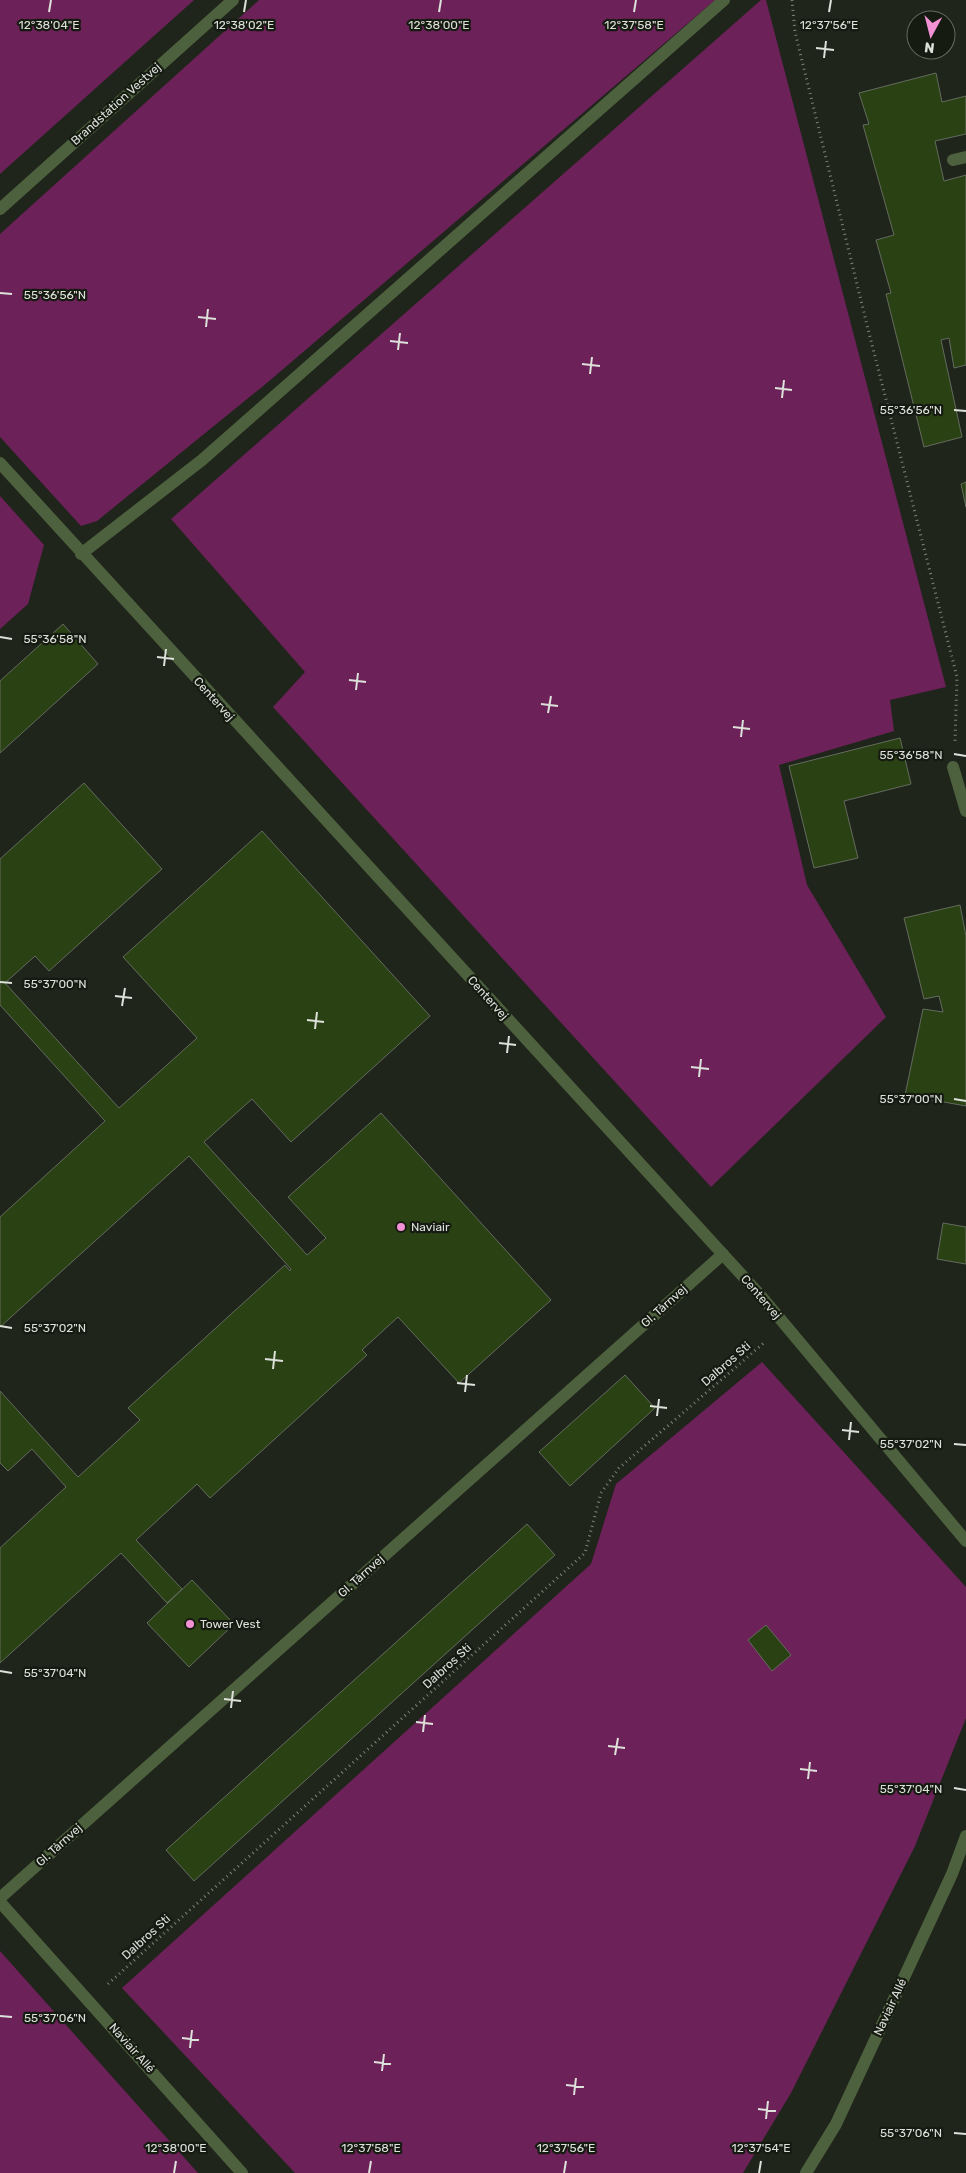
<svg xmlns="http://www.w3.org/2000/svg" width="966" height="2173" font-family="Rubik,sans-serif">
	<rect width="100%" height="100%" fill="#1f251a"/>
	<path fill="#6d2159" d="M 0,0 L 194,0 L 0,174 Z
		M 259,0 L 715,0 L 268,382 L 97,521 L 81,526 L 0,437 L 0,234 Z
		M 761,0 L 766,0 L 946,687 L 890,700 L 894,731 L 779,765 L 807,885 L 886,1017 L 711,1187 L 273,707 L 305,672 L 171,519 Z
		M 0,496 L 44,545 L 28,604 L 0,629 Z
		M 762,1362 L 966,1587 L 966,1718 L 915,1846 L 791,2093 L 743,2173 L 295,2173 L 122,1988 L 591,1564 L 616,1484 Z
		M 0,1951 L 198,2173 L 0,2173 Z"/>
	<path fill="#2a4213" stroke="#646b5f" d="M 936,73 L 942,102 L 966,96 L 966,134 L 935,141 L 944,181 L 966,175 L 966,365 L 954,368 L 949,338 L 941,340 L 962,437 L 924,447 L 886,294 L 891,293 L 876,240 L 894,235 L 863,125 L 869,124 L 859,93 Z
		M 966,482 L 966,507 L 961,484 Z
		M 63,624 L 98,664 L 0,753 L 0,681 Z
		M 900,738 L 911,784 L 844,801 L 858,858 L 814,868 L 789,766 Z
		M 84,783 L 162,869 L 49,971 L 35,956 L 5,983 L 119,1108 L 197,1038 L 123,957 L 262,831 L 430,1016 L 291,1142 L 252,1099 L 204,1142 L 307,1255 L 326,1238 L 288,1197 L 381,1113 L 551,1300 L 459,1383 L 398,1317 L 362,1350 L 367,1355 L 210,1498 L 197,1484 L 136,1540 L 182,1589 L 167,1603 L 121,1553 L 0,1663 L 0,1548 L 66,1487 L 32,1449 L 8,1471 L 0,1463 L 0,1391 L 78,1477 L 140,1420 L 128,1408 L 285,1265 L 290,1271 L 291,1269 L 189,1156 L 0,1327 L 0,1217 L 105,1121 L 0,1005 L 0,859 Z
		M 960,905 L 966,936 L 966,1106 L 905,1095 L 923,1009 L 943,1012 L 939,996 L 924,999 L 904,918 Z
		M 943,1223 L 966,1227 L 966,1264 L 937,1259 Z
		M 625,1375 L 655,1408 L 570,1486 L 539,1452 Z
		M 527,1524 L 555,1555 L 194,1881 L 166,1850 Z
		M 192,1580 L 234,1624 L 189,1667 L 147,1623 Z
		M 766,1625 L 791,1655 L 772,1671 L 748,1640 Z"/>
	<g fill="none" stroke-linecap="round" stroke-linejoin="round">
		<path stroke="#7f847b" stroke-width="3" stroke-dasharray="1 4" stroke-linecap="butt" d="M 792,0 L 795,32 L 869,333 L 957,677 L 955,742
			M 108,1984 L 585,1553 L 601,1493 L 619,1468 L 765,1342"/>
		<path stroke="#4e613f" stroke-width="12" d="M 953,160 L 966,157
			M 0,209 L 233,0
			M 0,463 L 761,1296 L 966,1541
			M 81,554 L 202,460 L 724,0
			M 953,767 L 966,811
			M 0,1898 L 723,1254
			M 0,1902 L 242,2173
			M 806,2173 L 836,2124 L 952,1874 L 966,1836"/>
	</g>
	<path fill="none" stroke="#dde1da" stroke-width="2" d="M 49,12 L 51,0M 244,12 L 246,0M 439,12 L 441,0M 634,12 L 636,0M 829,12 L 831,0M 816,48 L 834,50M 824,58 L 826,41M 0,293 L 12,294M 198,317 L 216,319M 206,327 L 208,309M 390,341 L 408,343M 398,350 L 400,333M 582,364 L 600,366M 590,374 L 592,357M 775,388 L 792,390M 782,398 L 784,380M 954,410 L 966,411M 0,637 L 12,639M 157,657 L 174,659M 164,666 L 166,649M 349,680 L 366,682M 356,690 L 358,673M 541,704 L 558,706M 548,713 L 551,696M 733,727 L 750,729M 741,737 L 743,720M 954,754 L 966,756M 0,982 L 12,983M 115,996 L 132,998M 122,1006 L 125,988M 307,1020 L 324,1022M 315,1029 L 317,1012M 499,1043 L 516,1045M 507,1053 L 509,1036M 691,1067 L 709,1069M 699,1077 L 701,1059M 954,1099 L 966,1101M 0,1326 L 12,1328M 265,1359 L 283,1361M 273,1369 L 275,1351M 457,1383 L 475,1385M 465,1392 L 467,1375M 650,1406 L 667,1408M 657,1416 L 659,1399M 842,1430 L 859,1432M 849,1440 L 851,1422M 954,1444 L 966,1445M 0,1671 L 12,1673M 224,1699 L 241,1701M 231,1708 L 233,1691M 416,1722 L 433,1724M 423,1732 L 425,1715M 608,1746 L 625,1748M 615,1755 L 618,1738M 800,1769 L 817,1771M 808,1779 L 810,1762M 954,1788 L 966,1790M 0,2016 L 12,2017M 182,2038 L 199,2040M 190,2048 L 192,2030M 374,2062 L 391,2064M 382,2071 L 384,2054M 566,2085 L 584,2087M 574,2095 L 576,2078M 758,2109 L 776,2111M 766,2119 L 768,2101M 954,2133 L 966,2134M 174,2173 L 176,2161M 369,2173 L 371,2161M 564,2173 L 566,2161M 759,2173 L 761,2161"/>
	<g fill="#f391d5" stroke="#161b11" stroke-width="2">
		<circle cx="401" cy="1227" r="5"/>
		<circle cx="190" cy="1624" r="5"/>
	</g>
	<g text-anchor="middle" stroke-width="4.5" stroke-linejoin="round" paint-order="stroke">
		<g font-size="12" fill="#dde1da" stroke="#161b11">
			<text transform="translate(116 104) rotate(-42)" y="4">Brandstation Vestvej</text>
			<text transform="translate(214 699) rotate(48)" y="4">Centervej</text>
			<text transform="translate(488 998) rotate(48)" y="4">Centervej</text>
			<text transform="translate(761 1297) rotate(49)" y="4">Centervej</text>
			<text transform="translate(664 1306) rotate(-42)" y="4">Gl. Tårnvej</text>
			<text transform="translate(726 1364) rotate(-41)" y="4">Dalbros Sti</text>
			<text transform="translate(361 1576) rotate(-42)" y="4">Gl. Tårnvej</text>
			<text transform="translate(447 1666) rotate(-42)" y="4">Dalbros Sti</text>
			<text transform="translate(59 1845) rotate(-42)" y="4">Gl. Tårnvej</text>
			<text transform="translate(146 1937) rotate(-42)" y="4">Dalbros Sti</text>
			<text transform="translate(890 2007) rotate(-65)" y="4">Naviair Allé</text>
			<text transform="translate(132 2048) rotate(48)" y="4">Naviair Allé</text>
		</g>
		<g font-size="12" fill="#dde1da" stroke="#161b11" text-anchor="start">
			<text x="411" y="1231">Naviair</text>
			<text x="200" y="1628">Tower Vest</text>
		</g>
	</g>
	<g font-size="12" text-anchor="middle" fill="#dde1da" stroke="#161b11" stroke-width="4.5" stroke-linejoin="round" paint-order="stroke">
		<text x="49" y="29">12°38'04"E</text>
		<text x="244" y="29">12°38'02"E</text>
		<text x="439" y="29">12°38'00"E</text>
		<text x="634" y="29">12°37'58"E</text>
		<text x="829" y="29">12°37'56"E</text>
		<text x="55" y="299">55°36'56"N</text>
		<text x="911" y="414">55°36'56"N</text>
		<text x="55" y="643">55°36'58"N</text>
		<text x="911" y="759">55°36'58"N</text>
		<text x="55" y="988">55°37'00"N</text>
		<text x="911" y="1103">55°37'00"N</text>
		<text x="55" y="1332">55°37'02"N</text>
		<text x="911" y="1448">55°37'02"N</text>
		<text x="55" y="1677">55°37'04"N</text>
		<text x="911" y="1793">55°37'04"N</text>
		<text x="55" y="2022">55°37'06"N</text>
		<text x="911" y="2137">55°37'06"N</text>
		<text x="176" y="2152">12°38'00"E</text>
		<text x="371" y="2152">12°37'58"E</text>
		<text x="566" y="2152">12°37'56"E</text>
		<text x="761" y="2152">12°37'54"E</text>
	</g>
	<g transform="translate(931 35) rotate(187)"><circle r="24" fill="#161b11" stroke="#666a61"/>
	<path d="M0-4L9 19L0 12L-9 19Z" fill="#f391d5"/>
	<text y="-8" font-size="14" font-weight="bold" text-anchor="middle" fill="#dde1da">N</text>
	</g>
</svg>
